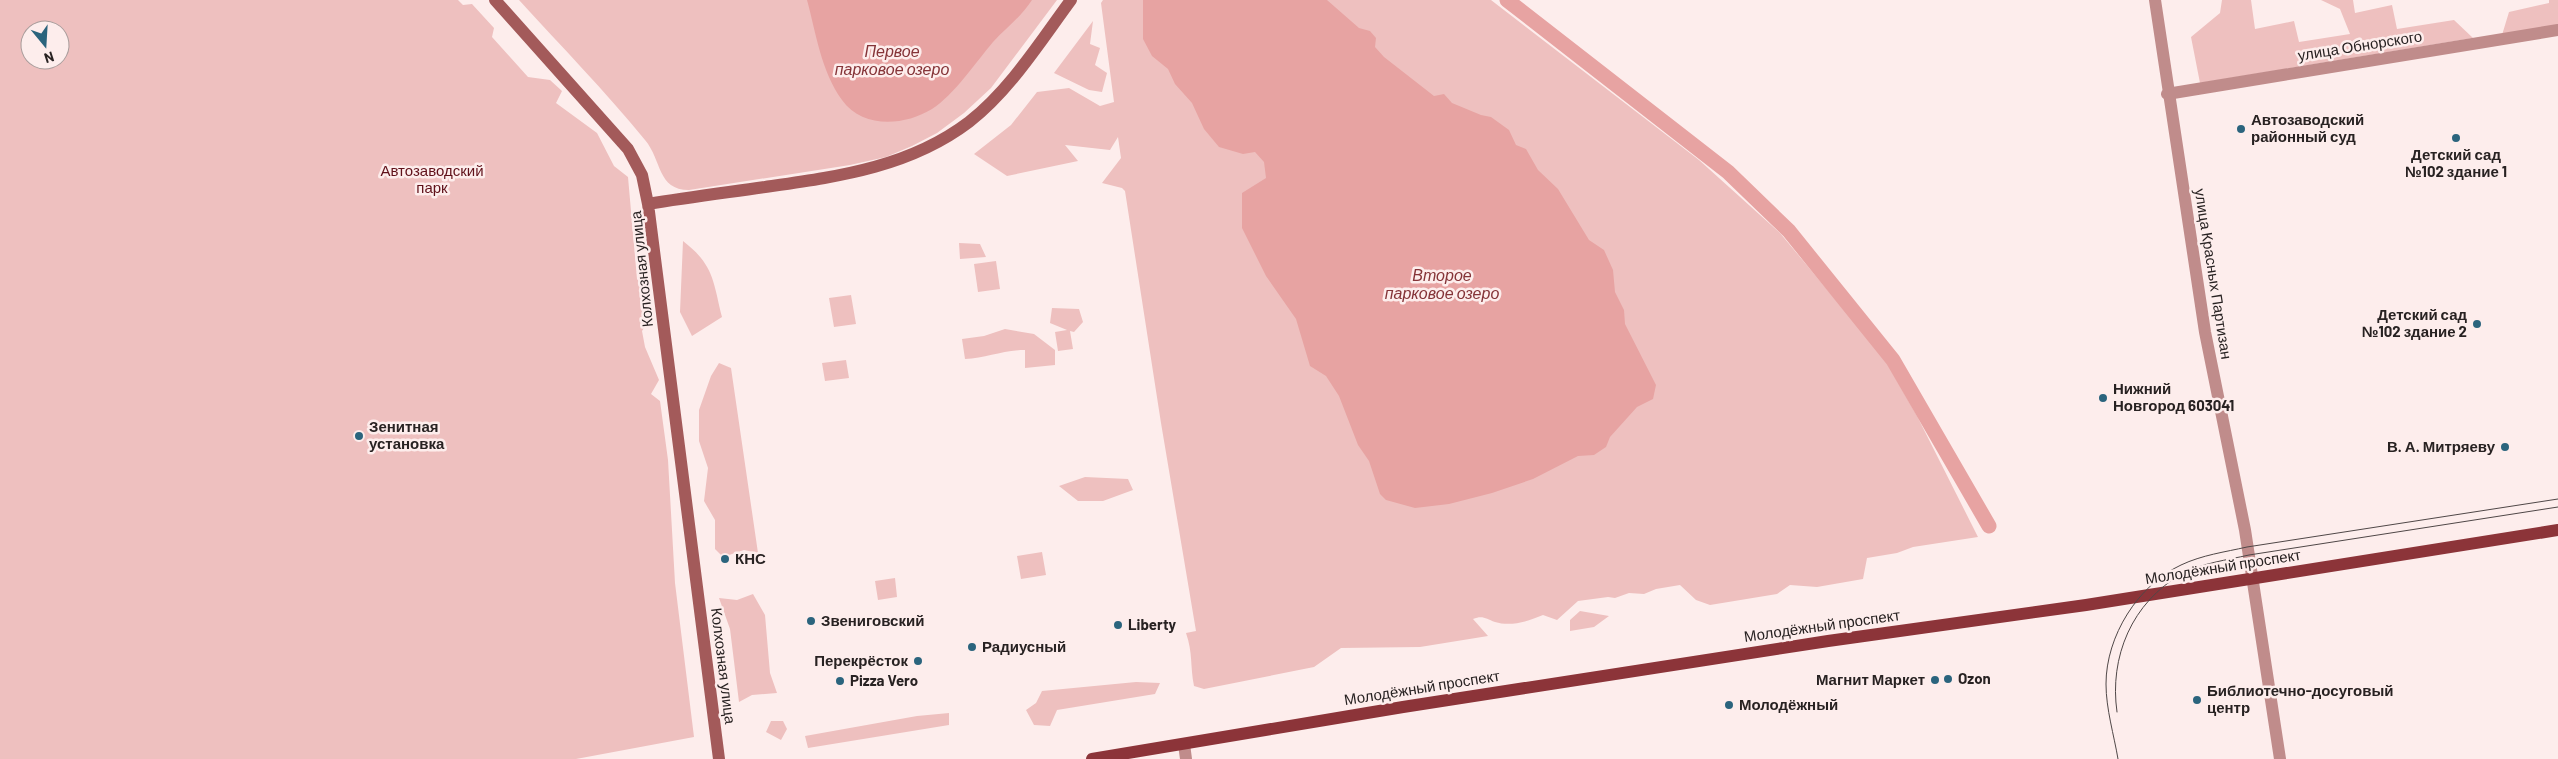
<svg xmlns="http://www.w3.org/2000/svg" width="2558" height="759" font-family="Barlow,sans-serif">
	<rect width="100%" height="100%" fill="#fdedec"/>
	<path fill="#eec0bf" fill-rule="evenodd" d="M 0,0 L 458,0 L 463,5 L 472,4 L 494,28 L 492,37 L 528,77 L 550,80 L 562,91 L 556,103 L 597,133 L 614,166 L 628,177 L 637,279 L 644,287 L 649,320 L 642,331 L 645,347 L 659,380 L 651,394 L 660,401 L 668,460 L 675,583 L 694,737 L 576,759 L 0,759 ZM 30,30 L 60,30 L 60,60 L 30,60 Z
		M 519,0 L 1057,0 L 991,88 L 964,113 L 937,133 L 912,146 L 886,157 L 850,165 L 689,190 C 657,190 662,160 645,140 C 605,91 561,46 519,0 Z
		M 1103,0 L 1491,0 L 1699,160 L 1780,233 L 1884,358 L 1917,416 L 1978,537 L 1913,547 L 1897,553 L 1867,558 L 1863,579 L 1817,587 L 1790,585 L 1777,594 L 1710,605 L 1696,600 L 1680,585 L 1656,589 L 1644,594 L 1629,593 L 1615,598 L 1608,597 L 1578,601 L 1557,620 L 1543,615 C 1529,621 1511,627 1495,622 C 1486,619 1483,615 1473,619 L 1488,636 L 1420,647 L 1341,648 L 1314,667 L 1204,689 L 1194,686 C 1190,666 1193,653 1186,633 L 1196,631 L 1161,423 L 1125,191 L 1122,188 L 1102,183 L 1121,158 L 1118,137 L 1110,150 L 1065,145 L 1078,161 L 1007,176 L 974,154 L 1011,125 L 1037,92 L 1069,88 L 1100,106 L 1114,102 L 1101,3 Z
		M 2222,0 L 2251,0 L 2255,29 L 2294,21 L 2299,42 L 2350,34 L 2340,9 L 2321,0 L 2353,0 L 2355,13 L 2392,5 L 2397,29 L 2454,20 L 2473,38 L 2200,83 L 2191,37 L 2220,13 Z
		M 2549,0 L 2558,0 L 2558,26 L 2502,35 L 2509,12 L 2549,3 Z
		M 1093,21 L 1090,44 L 1100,48 L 1095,65 L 1107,73 L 1102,92 L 1089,90 L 1054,73 Z
		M 683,241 C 714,265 713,281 722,317 L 692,336 L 680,312 Z
		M 959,243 L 980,244 L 986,257 L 960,259 Z
		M 996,261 L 1000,289 L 978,292 L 974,264 Z
		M 851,295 L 856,324 L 834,327 L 829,298 Z
		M 1052,308 L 1079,309 L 1083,322 L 1074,332 L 1070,331 L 1073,349 L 1058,351 L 1055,332 L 1067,330 L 1050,323 Z
		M 1005,329 L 1034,334 L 1055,350 L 1055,365 L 1025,368 L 1025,350 C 1004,350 986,358 965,359 L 962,339 L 984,336 Z
		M 846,360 L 849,378 L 825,381 L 822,363 Z
		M 719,363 L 731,368 L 758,553 L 744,550 L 723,557 L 715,549 L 715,520 L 704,501 L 708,468 L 699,441 L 699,410 L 711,376 Z
		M 1085,477 L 1128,479 L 1133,490 L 1103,501 L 1078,501 L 1059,486 Z
		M 1042,552 L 1046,575 L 1021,579 L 1017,556 Z
		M 895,578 L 897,597 L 878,600 L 875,581 Z
		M 753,594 L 765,615 L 770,673 L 777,693 L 752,695 L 739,702 L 730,629 L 719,598 L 737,600 Z
		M 1580,611 L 1609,616 L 1594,627 L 1570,631 L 1570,620 Z
		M 1136,682 L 1160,683 L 1155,694 L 1057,710 L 1050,726 L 1034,725 L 1026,710 L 1036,703 L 1042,691 Z
		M 949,713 L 949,725 L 808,748 L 805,736 L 917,716 Z
		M 771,721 L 783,721 L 787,729 L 781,740 L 766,732 Z"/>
	<path fill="#e7a3a2" d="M 807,0 L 1032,0 C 1021,17 1007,27 993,42 C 976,62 954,95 932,109 C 904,126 863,129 842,100 C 821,71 816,33 807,0 Z
		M 1143,0 L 1327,0 L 1359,28 L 1370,31 L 1376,38 L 1375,47 L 1384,57 L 1434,96 L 1444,94 L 1452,103 L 1481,115 L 1491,117 L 1509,130 L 1516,145 L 1526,149 L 1538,170 L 1558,189 L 1589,240 L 1604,250 L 1613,270 L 1615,292 L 1624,310 L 1625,324 L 1656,385 L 1653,399 L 1637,407 L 1610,437 L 1606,447 L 1594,455 L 1578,456 L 1533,479 L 1492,493 L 1449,504 L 1415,508 L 1386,500 L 1380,494 L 1369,461 L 1358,445 L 1339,396 L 1326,376 L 1310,366 L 1296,319 L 1266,276 L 1242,228 L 1242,193 L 1266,178 L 1264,162 L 1255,152 L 1243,154 L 1219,147 L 1204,129 L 1192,103 L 1175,84 L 1168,69 L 1152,56 L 1143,39 Z"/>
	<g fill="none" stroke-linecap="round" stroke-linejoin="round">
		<path stroke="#e7a3a2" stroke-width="15" d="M 1507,0 L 1728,172 L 1789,231 L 1893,360 L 1989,526"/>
		<path stroke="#c08c8b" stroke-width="12" d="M 2155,0 L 2205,332 L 2245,530 L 2280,759
			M 2167,94 L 2558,30
			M 1184,744 L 1186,759"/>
		<path stroke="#a35a5a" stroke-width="12" d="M 495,0 L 628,149 L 642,175 L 648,204 L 719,759
			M 648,204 C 690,197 731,192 772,186 C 842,176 911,166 969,122 C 1010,90 1040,42 1071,0"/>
		<path stroke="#8c3439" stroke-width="12" d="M 1092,759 L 1403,707 L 1828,641 L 2086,605 L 2558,530"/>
		<path stroke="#4f4747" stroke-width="1" d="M 2117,712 C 2109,657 2132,602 2182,574 C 2202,563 2227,560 2249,555 L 2558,507
			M 2118,759 C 2114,735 2106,709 2106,684 C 2106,636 2138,585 2181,565 C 2202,555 2225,552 2247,547 L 2558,499"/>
	</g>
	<g fill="#2b647d" stroke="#fdedec" stroke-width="2">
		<circle cx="2241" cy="129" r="5"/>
		<circle cx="2456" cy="138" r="5"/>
		<circle cx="2477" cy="324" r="5"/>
		<circle cx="2103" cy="398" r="5"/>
		<circle cx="359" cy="436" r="5"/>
		<circle cx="2505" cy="447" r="5"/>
		<circle cx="725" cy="559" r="5"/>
		<circle cx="811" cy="621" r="5"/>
		<circle cx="1118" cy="625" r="5"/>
		<circle cx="972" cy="647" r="5"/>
		<circle cx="918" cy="661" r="5"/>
		<circle cx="1948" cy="679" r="5"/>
		<circle cx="1935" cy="680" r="5"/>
		<circle cx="840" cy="681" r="5"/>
		<circle cx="2197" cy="700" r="5"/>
		<circle cx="1729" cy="705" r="5"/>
	</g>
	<g text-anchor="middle" stroke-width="5" stroke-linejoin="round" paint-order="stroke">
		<g font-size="15" fill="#282222" stroke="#fdedec">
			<text transform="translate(2360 46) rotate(-9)" y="5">улица Обнорского</text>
			<text transform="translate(642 269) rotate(-96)" y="5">Колхозная улица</text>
			<text transform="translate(2213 274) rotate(81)" y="5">улица Красных Партизан</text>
			<text transform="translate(2223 567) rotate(-9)" y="5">Молодёжный проспект</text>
			<text transform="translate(1822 626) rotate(-8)" y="5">Молодёжный проспект</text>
			<text transform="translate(723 666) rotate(83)" y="5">Колхозная улица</text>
			<text transform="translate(1422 688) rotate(-9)" y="5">Молодёжный проспект</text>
		</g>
		<g font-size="15" font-weight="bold" fill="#282222" stroke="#fdedec" text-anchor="start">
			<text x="2251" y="125">Автозаводский<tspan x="2251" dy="17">районный суд</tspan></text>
			<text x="2456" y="160" text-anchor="middle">Детский сад<tspan x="2456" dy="17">№102 здание 1</tspan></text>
			<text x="2467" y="320" text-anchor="end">Детский сад<tspan x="2467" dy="17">№102 здание 2</tspan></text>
			<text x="2113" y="394">Нижний<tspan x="2113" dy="17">Новгород 603041</tspan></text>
			<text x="369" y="432">Зенитная<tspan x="369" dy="17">установка</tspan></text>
			<text x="2495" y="452" text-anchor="end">В. А. Митряеву</text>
			<text x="735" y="564">КНС</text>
			<text x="821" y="626">Звениговский</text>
			<text x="1128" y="630">Liberty</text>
			<text x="982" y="652">Радиусный</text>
			<text x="908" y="666" text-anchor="end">Перекрёсток</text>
			<text x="1958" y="684">Ozon</text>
			<text x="1925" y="685" text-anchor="end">Магнит Маркет</text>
			<text x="850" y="686">Pizza Vero</text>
			<text x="2207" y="696">Библиотечно-досуговый<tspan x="2207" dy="17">центр</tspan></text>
			<text x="1739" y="710">Молодёжный</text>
		</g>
		<g font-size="15" fill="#60111a" stroke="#fdedec">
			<text x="432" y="176">Автозаводский<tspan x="432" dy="17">парк</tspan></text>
		</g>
		<g font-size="16" font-style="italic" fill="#853438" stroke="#fdedec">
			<text x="892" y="57">Первое<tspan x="892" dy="18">парковое озеро</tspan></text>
			<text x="1442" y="281">Второе<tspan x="1442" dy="18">парковое озеро</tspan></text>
		</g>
	</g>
	<g transform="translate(45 45) rotate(162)"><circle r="24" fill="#fdedec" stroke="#a89c9b"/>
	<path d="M0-4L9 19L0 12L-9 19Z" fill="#2b647d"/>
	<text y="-8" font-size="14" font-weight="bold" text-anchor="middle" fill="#282222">N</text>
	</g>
</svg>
